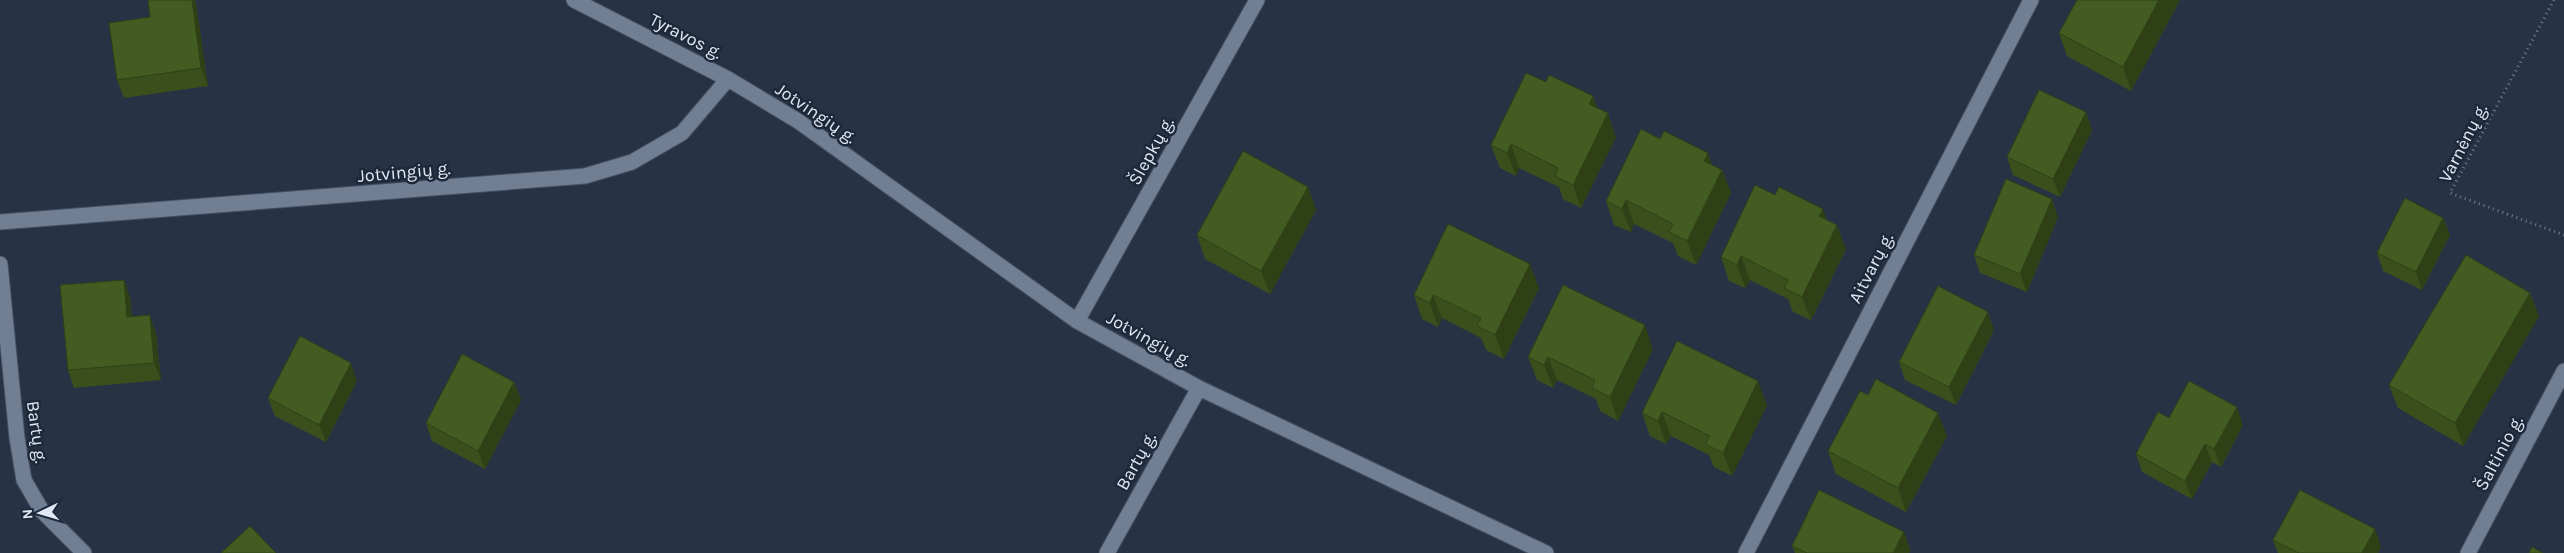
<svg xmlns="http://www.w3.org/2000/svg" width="2564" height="553" font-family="Karla,sans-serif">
	<rect width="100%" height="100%" fill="#273345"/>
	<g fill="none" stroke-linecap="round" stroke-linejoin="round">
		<g stroke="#45505f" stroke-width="17">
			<path id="street" d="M 574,0 L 728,79 L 798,121 L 1077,321 L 1199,388 L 1546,553
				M 0,222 L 585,176 L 632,162 L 682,133 L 728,79
				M 0,264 L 17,438 L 24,480 L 42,511 L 84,553
				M 1077,321 L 1257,0
				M 1107,553 L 1199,388
				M 1746,553 L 2031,0
				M 2468,553 L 2564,371"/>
		</g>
		<path stroke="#747e8e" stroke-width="3" stroke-dasharray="1 4" stroke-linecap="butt" d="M 2554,0 L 2450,193 L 2564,235"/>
		<use href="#street" stroke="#717f95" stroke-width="15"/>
	</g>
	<path fill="#3a4f1c" d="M 148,0 L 195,0 L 208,86 L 124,98 L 117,80 L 150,17 Z
		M 2180,0 L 2131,91 L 2067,56 L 2059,33 Z
		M 1546,82 L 1593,96 L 1597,108 L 1616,137 L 1581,208 L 1563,199 L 1559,187 L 1519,168 L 1516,176 L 1500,168 L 1491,145 Z
		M 2086,112 L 2092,130 L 2060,197 L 2013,175 L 2007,157 Z
		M 1712,165 L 1722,170 L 1731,193 L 1696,265 L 1678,256 L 1673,243 L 1634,224 L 1631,232 L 1614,225 L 1606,201 Z
		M 1308,187 L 1316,210 L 1270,294 L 1205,259 L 1197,235 Z
		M 2058,217 L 2027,292 L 1980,273 L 1974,255 Z
		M 2443,218 L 2450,235 L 2422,290 L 2383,271 L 2377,253 Z
		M 1827,220 L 1846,249 L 1811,320 L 1793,312 L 1788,299 L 1750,280 L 1745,288 L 1729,281 L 1721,257 Z
		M 124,280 L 130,298 L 132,317 L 156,333 L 161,380 L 74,388 L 68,370 Z
		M 1539,288 L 1504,359 L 1486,350 L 1481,338 L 1442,318 L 1438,327 L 1422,319 L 1414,295 Z
		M 2530,293 L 2539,316 L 2463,446 L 2398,408 L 2389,385 Z
		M 1994,330 L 1956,405 L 1905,380 L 1899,362 Z
		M 1653,349 L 1618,421 L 1600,411 L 1596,399 L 1557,380 L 1553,388 L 1537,380 L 1528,357 Z
		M 357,381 L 326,442 L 275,416 L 268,398 Z
		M 514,382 L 521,400 L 485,469 L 432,441 L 426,423 Z
		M 1767,405 L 1732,476 L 1714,467 L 1709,455 L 1671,436 L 1666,444 L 1650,436 L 1642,413 Z
		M 2169,418 L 2243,425 L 2221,467 L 2212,462 L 2192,499 L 2142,472 L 2136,454 Z
		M 1947,436 L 1906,512 L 1836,474 L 1828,451 Z
		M 2375,529 L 2381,547 L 2378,553 L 2278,553 L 2273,540 Z
		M 1904,532 L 1910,550 L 1909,553 L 1795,553 L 1792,546 Z"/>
	<path fill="#2f4017" d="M 192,0 L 195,0 L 196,2 L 208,86 L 201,68 Z
		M 2159,0 L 2180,0 L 2131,91 L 2123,67 Z
		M 1593,96 L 1602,120 L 1589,104 Z
		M 2086,112 L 2092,130 L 2060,197 L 2053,179 Z
		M 1608,113 L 1616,137 L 1581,208 L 1573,185 Z
		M 1511,144 L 1519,168 L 1516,176 L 1507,153 Z
		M 1708,153 L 1716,176 L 1704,161 Z
		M 1722,170 L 1731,193 L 1696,265 L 1687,241 Z
		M 1308,187 L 1316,210 L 1270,294 L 1261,271 Z
		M 2052,199 L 2058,217 L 2027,292 L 2020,274 Z
		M 1626,200 L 1634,224 L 1631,232 L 1622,209 Z
		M 1823,209 L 1831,232 L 1819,216 Z
		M 2443,218 L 2450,235 L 2422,290 L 2416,272 Z
		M 1837,225 L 1846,249 L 1811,320 L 1802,297 Z
		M 1741,256 L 1750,280 L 1745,288 L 1737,265 Z
		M 1530,264 L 1539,288 L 1504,359 L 1495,335 Z
		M 124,280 L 130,298 L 134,335 L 127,317 Z
		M 2530,293 L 2539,316 L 2463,446 L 2455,423 Z
		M 1433,295 L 1442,318 L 1438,327 L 1430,303 Z
		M 1988,312 L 1994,330 L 1956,405 L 1949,387 Z
		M 150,315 L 156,333 L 161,380 L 154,363 Z
		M 1645,325 L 1653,349 L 1618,421 L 1610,397 Z
		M 1548,357 L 1557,380 L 1553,388 L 1544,365 Z
		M 351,363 L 357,381 L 326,442 L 319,425 Z
		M 1758,381 L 1767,405 L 1732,476 L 1723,453 Z
		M 514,382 L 521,400 L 485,469 L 478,451 Z
		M 2237,407 L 2243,425 L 2221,467 L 2214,449 Z
		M 1662,412 L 1671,436 L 1666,444 L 1658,421 Z
		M 1938,413 L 1947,436 L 1906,512 L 1898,488 Z
		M 2205,444 L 2212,462 L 2192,499 L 2185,481 Z
		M 2375,529 L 2381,547 L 2378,553 L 2362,553 Z
		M 1904,532 L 1910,550 L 1909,553 L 1893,553 Z"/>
	<path fill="#435c21" stroke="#2f4017" d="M 148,0 L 192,0 L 201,68 L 117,80 L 109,23 L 150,17 Z
		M 2077,0 L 2159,0 L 2123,67 L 2059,33 Z
		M 1526,73 L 1546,82 L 1549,75 L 1593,96 L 1589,104 L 1608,113 L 1573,185 L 1555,176 L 1558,168 L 1511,144 L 1507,153 L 1491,145 Z
		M 2039,90 L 2086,112 L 2053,179 L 2007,157 Z
		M 1641,129 L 1660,139 L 1664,131 L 1708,153 L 1704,161 L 1722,170 L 1687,241 L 1669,232 L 1673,224 L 1626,200 L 1622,209 L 1606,201 Z
		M 1243,151 L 1308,187 L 1261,271 L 1197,235 Z
		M 2006,179 L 2052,199 L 2020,274 L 1974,255 Z
		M 1755,185 L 1775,195 L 1779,187 L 1823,209 L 1819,216 L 1837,225 L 1802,297 L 1784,288 L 1788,280 L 1741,256 L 1737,265 L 1721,257 Z
		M 2405,198 L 2443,218 L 2416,272 L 2377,253 Z
		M 1448,224 L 1530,264 L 1495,335 L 1477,326 L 1481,318 L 1433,295 L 1430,303 L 1414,295 Z
		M 2466,255 L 2530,293 L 2455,423 L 2389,385 Z
		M 124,280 L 127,317 L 150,315 L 154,363 L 68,370 L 60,285 Z
		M 1563,285 L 1645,325 L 1610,397 L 1592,388 L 1595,380 L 1548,357 L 1544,365 L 1528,357 Z
		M 1938,286 L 1988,312 L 1949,387 L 1899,362 Z
		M 300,336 L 351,363 L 319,425 L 268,398 Z
		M 1677,341 L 1758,381 L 1723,453 L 1705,444 L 1710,436 L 1662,412 L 1658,421 L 1642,413 Z
		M 462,354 L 514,382 L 478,451 L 426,423 Z
		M 1876,379 L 1938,413 L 1898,488 L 1828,451 L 1860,391 L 1868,395 Z
		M 2189,381 L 2237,407 L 2214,449 L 2205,444 L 2185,481 L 2136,454 L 2158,412 L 2169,418 Z
		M 1819,490 L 1904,532 L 1893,553 L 1807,553 L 1792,546 Z
		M 2300,490 L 2375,529 L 2362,553 L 2299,553 L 2273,540 Z
		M 250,526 L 276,553 L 221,553 Z
		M 2532,547 L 2543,553 L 2529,553 Z"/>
	<g text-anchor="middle" stroke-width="5" stroke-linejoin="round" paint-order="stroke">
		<g font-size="18" fill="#e0e8f4" stroke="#1d293b">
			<text transform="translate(686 36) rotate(27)" y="6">Tyravos g.</text>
			<text transform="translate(816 113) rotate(34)" y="6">Jotvingių g.</text>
			<text transform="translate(2463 143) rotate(-63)" y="6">Varnėnų g.</text>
			<text transform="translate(1151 151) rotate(-61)" y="6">Šlepkų g.</text>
			<text transform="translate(404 172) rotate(-5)" y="6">Jotvingių g.</text>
			<text transform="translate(1871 268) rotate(-63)" y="6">Aitvarų g.</text>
			<text transform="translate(1149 339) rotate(29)" y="6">Jotvingių g.</text>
			<text transform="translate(37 432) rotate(82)" y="6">Bartų g.</text>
			<text transform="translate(2499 453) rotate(-62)" y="6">Šaltinio g.</text>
			<text transform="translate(1136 461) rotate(-61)" y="6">Bartų g.</text>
		</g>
	</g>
	<g transform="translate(40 513) rotate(265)" stroke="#1d293b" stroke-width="4" paint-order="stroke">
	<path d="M0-4L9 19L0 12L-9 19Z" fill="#e0e8f4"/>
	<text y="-8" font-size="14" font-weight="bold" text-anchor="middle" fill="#e0e8f4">N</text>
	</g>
</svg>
